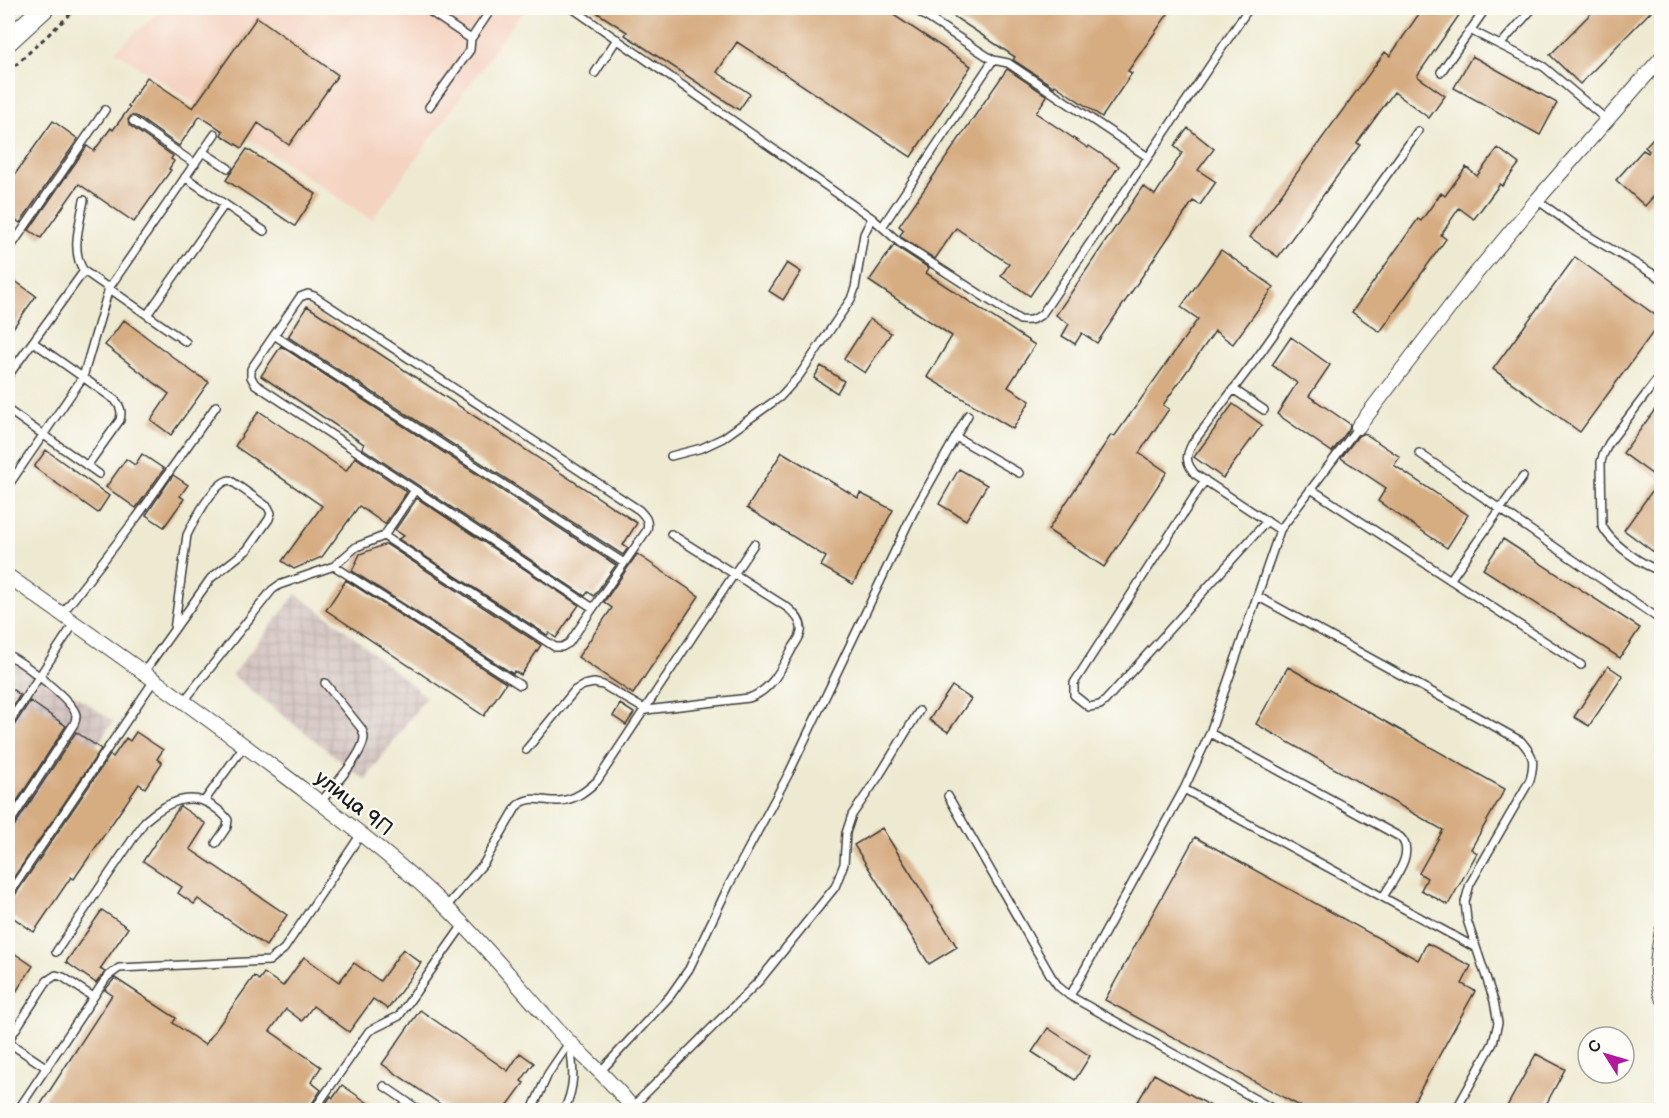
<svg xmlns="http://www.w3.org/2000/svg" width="1669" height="1118" font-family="'Balsamiq Sans',sans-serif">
	<defs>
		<pattern id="industrial-grid" width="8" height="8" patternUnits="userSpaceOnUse" patternTransform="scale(1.5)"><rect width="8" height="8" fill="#d0c0bc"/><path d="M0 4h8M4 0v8" fill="none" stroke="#b2a4a1"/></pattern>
	</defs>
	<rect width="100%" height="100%" fill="#fdfcf7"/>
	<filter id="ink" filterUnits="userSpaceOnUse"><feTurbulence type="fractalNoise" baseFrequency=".0167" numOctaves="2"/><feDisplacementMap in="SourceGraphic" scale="12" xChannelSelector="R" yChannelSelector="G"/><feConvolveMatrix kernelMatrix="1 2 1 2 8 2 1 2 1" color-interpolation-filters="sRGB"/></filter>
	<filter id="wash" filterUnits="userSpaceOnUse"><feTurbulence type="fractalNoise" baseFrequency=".008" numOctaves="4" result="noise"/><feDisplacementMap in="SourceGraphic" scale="24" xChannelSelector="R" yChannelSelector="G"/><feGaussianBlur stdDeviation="1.35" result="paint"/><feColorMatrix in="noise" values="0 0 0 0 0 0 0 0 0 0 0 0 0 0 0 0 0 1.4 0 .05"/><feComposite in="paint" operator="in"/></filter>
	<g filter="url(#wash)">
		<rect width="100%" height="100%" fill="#eeead2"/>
		<path fill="#f4d3c1" d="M 163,8 L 525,8 L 372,220 L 115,51 Z"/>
		<path fill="url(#industrial-grid)" d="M 296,594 L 334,621 L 426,697 L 365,780 L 232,675 Z
			M 8,650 L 113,721 L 8,877 Z"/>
		<g id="blocks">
			<path fill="#d6ac81" d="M 590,8 L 883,8 L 971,66 L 911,157 L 737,42 L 717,72 L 750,94 L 739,110 L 625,35 L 627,32 Z
				M 941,8 L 1172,8 L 1128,71 L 1132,73 L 1102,117 L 1055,85 L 1054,87 L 1013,60 L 1015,57 Z
				M 1423,8 L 1464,8 L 1417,76 L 1445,96 L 1429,118 L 1394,92 L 1357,143 L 1360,145 L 1278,257 L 1250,237 L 1385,52 L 1390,56 Z
				M 1596,8 L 1654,8 L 1580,84 L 1550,55 Z
				M 257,17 L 338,75 L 289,145 L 258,123 L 242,148 L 221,135 L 223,131 L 200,116 L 179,146 L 136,116 L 131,116 L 128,120 L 129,125 L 173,156 L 171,159 L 174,161 L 169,169 L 171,170 L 134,222 L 79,184 L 41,238 L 29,230 L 87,146 L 94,151 L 111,128 L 113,130 L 130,107 L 128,106 L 147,77 L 193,108 Z
				M 1472,56 L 1557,103 L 1540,135 L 1454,88 Z
				M 1007,69 L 1047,96 L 1036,113 L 1088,148 L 1089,146 L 1119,166 L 1030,296 L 1001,276 L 1009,264 L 956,228 L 935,259 L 902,238 L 900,235 L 904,230 L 899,226 Z
				M 53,121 L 78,139 L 20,223 L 8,214 L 8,184 Z
				M 1188,128 L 1214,149 L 1198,170 L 1216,182 L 1200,205 L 1193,201 L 1097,343 L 1082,333 L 1075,344 L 1062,336 L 1069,324 L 1056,315 L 1143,186 L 1155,195 L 1182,153 L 1174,146 Z
				M 1662,128 L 1662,187 L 1645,206 L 1616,180 L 1643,150 L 1648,153 L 1649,151 L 1645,147 Z
				M 1498,148 L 1519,164 L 1502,186 L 1500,184 L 1474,219 L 1459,208 L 1441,235 L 1446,239 L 1380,332 L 1352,312 L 1418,219 L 1421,221 L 1441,193 L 1445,196 L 1466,167 L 1477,176 Z
				M 247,149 L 316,194 L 295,226 L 226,180 Z
				M 894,245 L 929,268 L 926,273 L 1035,345 L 1008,387 L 1030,401 L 1013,429 L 927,377 L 952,336 L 869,281 Z
				M 1221,250 L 1274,287 L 1233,344 L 1215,331 L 1163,405 L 1169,409 L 1139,453 L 1167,472 L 1104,567 L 1048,530 L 1111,435 L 1114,437 L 1198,319 L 1181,307 Z
				M 1575,257 L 1662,320 L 1580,432 L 1493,369 Z
				M 787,263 L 801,272 L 783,300 L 769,291 Z
				M 8,276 L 36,296 L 8,335 Z
				M 307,306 L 637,523 L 623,545 L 628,548 L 623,555 L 288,337 Z
				M 870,319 L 891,333 L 865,373 L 844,359 Z
				M 124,320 L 194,373 L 209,382 L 171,435 L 151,420 L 169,394 L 105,345 Z
				M 1291,337 L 1330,365 L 1309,396 L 1350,424 L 1349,429 L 1332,452 L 1277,414 L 1297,383 L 1272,365 Z
				M 281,346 L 616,565 L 594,596 L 588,592 L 585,596 L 362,448 L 364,444 L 261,376 Z
				M 821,366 L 844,381 L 837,393 L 814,378 Z
				M 1662,400 L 1662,558 L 1624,530 L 1660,480 L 1623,453 Z
				M 1233,404 L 1262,425 L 1223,478 L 1194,457 Z
				M 259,411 L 346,471 L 355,457 L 407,492 L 385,524 L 359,506 L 322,557 L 294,569 L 282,561 L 322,506 L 235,446 Z
				M 1364,433 L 1400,457 L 1394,465 L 1468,515 L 1447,548 L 1378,501 L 1386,488 L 1341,458 L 1358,436 Z
				M 46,450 L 109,496 L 98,513 L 34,467 Z
				M 782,452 L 858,498 L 860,493 L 893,510 L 853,584 L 821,566 L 826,557 L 747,508 Z
				M 142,454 L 164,469 L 136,508 L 106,487 L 126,459 L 135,465 Z
				M 959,469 L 987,485 L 966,520 L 939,504 Z
				M 173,475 L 188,485 L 180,496 L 184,499 L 164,527 L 146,515 Z
				M 417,498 L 579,605 L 556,638 L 549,633 L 547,635 L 398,539 L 404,536 L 395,530 Z
				M 1503,539 L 1640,628 L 1620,658 L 1483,569 Z
				M 386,544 L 541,645 L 521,675 L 514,671 L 513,674 L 352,571 L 360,554 Z
				M 637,554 L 699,596 L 633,694 L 578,657 L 612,608 L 604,602 Z
				M 346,580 L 506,683 L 484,716 L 326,610 Z
				M 1608,666 L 1623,676 L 1589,726 L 1574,717 Z
				M 1288,667 L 1505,789 L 1471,849 L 1477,853 L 1448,905 L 1421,890 L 1427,878 L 1419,873 L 1443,830 L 1256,724 Z
				M 8,686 L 20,695 L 8,715 Z
				M 952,686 L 971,699 L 948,732 L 929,720 Z
				M 30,701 L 66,726 L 8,815 L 8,730 L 13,727 Z
				M 620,704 L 634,713 L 626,725 L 613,716 Z
				M 76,732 L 101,749 L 8,886 L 8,831 L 13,828 Z
				M 136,732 L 163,750 L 157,759 L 162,763 L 145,788 L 139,784 L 74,879 L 71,877 L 34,932 L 8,914 L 8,901 L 13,898 L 110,755 L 113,757 L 126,738 L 130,741 Z
				M 180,806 L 206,824 L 190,849 L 287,915 L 266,946 L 198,899 L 194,904 L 178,893 L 182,887 L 143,861 Z
				M 882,828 L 957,947 L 929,964 L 854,845 Z
				M 1195,837 L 1418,960 L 1427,943 L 1471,966 L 1462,984 L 1475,991 L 1409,1110 L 1307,1110 L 1105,1000 Z
				M 102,910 L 128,928 L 100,969 L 105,972 L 96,983 L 66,962 Z
				M 8,949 L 33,966 L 8,1004 Z
				M 403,949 L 421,963 L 388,1009 L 373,999 L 349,1032 L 313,1006 L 302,1021 L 286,1009 L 270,1031 L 321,1067 L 311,1082 L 321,1090 L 308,1110 L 37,1110 L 112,995 L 105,990 L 115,978 L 176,1018 L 173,1023 L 205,1045 L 254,976 L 259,980 L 264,973 L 283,986 L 304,957 L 339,982 L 354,963 L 380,981 Z
				M 420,1010 L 508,1071 L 520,1053 L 534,1063 L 521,1081 L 524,1083 L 504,1110 L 449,1110 L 382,1064 Z
				M 1048,1028 L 1090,1056 L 1075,1080 L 1032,1052 Z
				M 1536,1054 L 1565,1069 L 1543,1110 L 1505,1110 Z
				M 1154,1074 L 1218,1110 L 1133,1110 Z
				M 342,1085 L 378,1110 L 321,1110 L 331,1096 L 333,1098 Z"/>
		</g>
	</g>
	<g filter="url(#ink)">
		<use href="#blocks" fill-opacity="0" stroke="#3c3b37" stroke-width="1.5"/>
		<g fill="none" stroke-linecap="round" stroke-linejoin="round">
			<g stroke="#3c3b37" stroke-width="10">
				<path id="lane" d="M 425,8 L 471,39
					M 572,8 L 872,218 L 899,242 L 1020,320 C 1030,321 1034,320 1042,314 L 1249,8
					M 1470,30 L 1544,67 L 1607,120
					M 1500,45 L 1533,8
					M 993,60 L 1008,63 L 1148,157
					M 1441,72 L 1486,8
					M 595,73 L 617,39
					M 429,107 L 470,50 L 471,39 L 492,8
					M 133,121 L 195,164
					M 203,152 L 228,168
					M 185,177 L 264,231
					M 84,200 C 80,223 70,251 84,271 L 186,342
					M 1537,200 L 1580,231 L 1662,279
					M 882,227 L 993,60 L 913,8
					M 8,251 L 105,110
					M 147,315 L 225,204
					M 274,335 L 624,563
					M 33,342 L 115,400 C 121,407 122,412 120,420 L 87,466
					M 1662,373 L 1609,443 L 1603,455 L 1601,462 L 1602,525 C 1609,542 1644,567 1662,571
					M 8,376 L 84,271
					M 1233,389 L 1264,410
					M 8,410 L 99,474
					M 1358,427 L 1280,530 L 1195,474 C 1186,463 1185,457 1192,444 L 1257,358 L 1418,131
					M 956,437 L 1019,473
					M 1419,453 L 1662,621
					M 671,456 L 702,448 L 723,438 L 780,397 L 799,376 L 851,299 L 855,288 L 864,234 L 872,218
					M 1205,480 L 1074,683 L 1074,695 L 1089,707 L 1100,705 L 1105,701 L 1267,521
					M 8,486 L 83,377 L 109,288 L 215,134
					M 1311,489 L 1581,665
					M 384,536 L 555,647 L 562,647 L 569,643 L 647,530 C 649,521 646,517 639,510 L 314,296 L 308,294 L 300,297 L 251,369 L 251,377 L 255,384 L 593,608
					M 334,566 L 356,547 L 384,536 L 415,490
					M 1450,580 L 1523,477
					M 1257,596 L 1521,741 C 1534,756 1535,760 1530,780 L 1470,884 L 1465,902 L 1467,920 L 1494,1001 L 1498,1023 L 1493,1043 L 1456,1110
					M 62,614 L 137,517 L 216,406
					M 8,655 C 22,662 73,700 76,715 C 76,717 75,722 74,724 L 8,825
					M 144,672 L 211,578 L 247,550 L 269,519 L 271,513 L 268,507 L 230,480 C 215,481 193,522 187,535 L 174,630
					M 184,701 L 272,590 L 279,585 L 334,566 L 520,685
					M 8,724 L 75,622
					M 1210,733 L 1400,837 C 1417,853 1392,881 1383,897
					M 526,750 L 575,690 L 584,685 L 594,683 L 603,685 L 646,710 L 749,698 C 772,690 781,669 792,649 C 795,644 800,638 801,632 C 803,622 795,614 788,608 L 671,534
					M 1184,789 L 1476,948
					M 948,796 L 1051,976 L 1059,987 L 1070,996
					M 205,800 L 244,746
					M 320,803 C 331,789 364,754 364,737 C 364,735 362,729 361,728 L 325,683
					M 8,895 L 155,679
					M 446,907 L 484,863 L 517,806 C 530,794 543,802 559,801 C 575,800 586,791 597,781 L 754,544
					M 56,952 L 145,821 C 165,803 191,790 214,807 C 220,811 224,814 228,820 L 227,827 L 216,843
					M 8,1041 L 47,981 L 56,975 L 63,977 L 93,997
					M 8,1042 L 47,1068
					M 599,1073 L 670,996 L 689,969 L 730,883 L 789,773 L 913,513 L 968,415
					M 384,1086 L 419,1110
					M 632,1107 L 759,981 L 835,887 L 844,864 L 846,833 L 852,815 L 879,776 L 919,711
					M 18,1110 L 107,977 L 119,968 L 269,961 L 284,949 L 361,834
					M 314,1110 L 369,1031 L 399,1016 L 463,925
					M 532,1110 L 548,1074 L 569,1043
					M 564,1110 C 575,1088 574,1070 570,1046
					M 1275,1110 L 1070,996 L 1184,789 L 1210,733 L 1280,530"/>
			</g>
			<g stroke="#3c3b37" stroke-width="16">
				<path id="street" d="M 1358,427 L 1473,277 L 1537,200 L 1662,57
					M 8,576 C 100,641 193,707 284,775 C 339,817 396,859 446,907 C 485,945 520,988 556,1028 C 581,1056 612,1080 634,1110
					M 1662,931 C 1658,954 1653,975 1662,997"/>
			</g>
			<g stroke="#3c3b37" stroke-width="22">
				<path id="secondary" d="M 8,41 L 44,8"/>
			</g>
			<path stroke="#3c3b37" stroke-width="3" stroke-dasharray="4.5 4.5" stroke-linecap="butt" d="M 8,72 L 77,8"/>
			<use href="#lane" stroke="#fff" stroke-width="7"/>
			<use href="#street" stroke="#fff" stroke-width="14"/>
			<use href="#secondary" stroke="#fff" stroke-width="20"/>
		</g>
	</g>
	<g text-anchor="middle" stroke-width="4.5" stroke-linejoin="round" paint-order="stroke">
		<g font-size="21" fill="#1c1c1c" stroke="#fdfcf7">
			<text transform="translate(354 803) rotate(38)" y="7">улица 9П</text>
		</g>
	</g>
	<rect width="1669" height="1118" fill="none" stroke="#fdfcf7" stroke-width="30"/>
	<g transform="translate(1606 1055) rotate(307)"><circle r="28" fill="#fdfcf7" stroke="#a3a29f" stroke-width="1.5"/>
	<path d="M0-4.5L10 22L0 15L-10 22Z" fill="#b5179e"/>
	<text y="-9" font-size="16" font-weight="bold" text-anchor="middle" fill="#1c1c1c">С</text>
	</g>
</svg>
